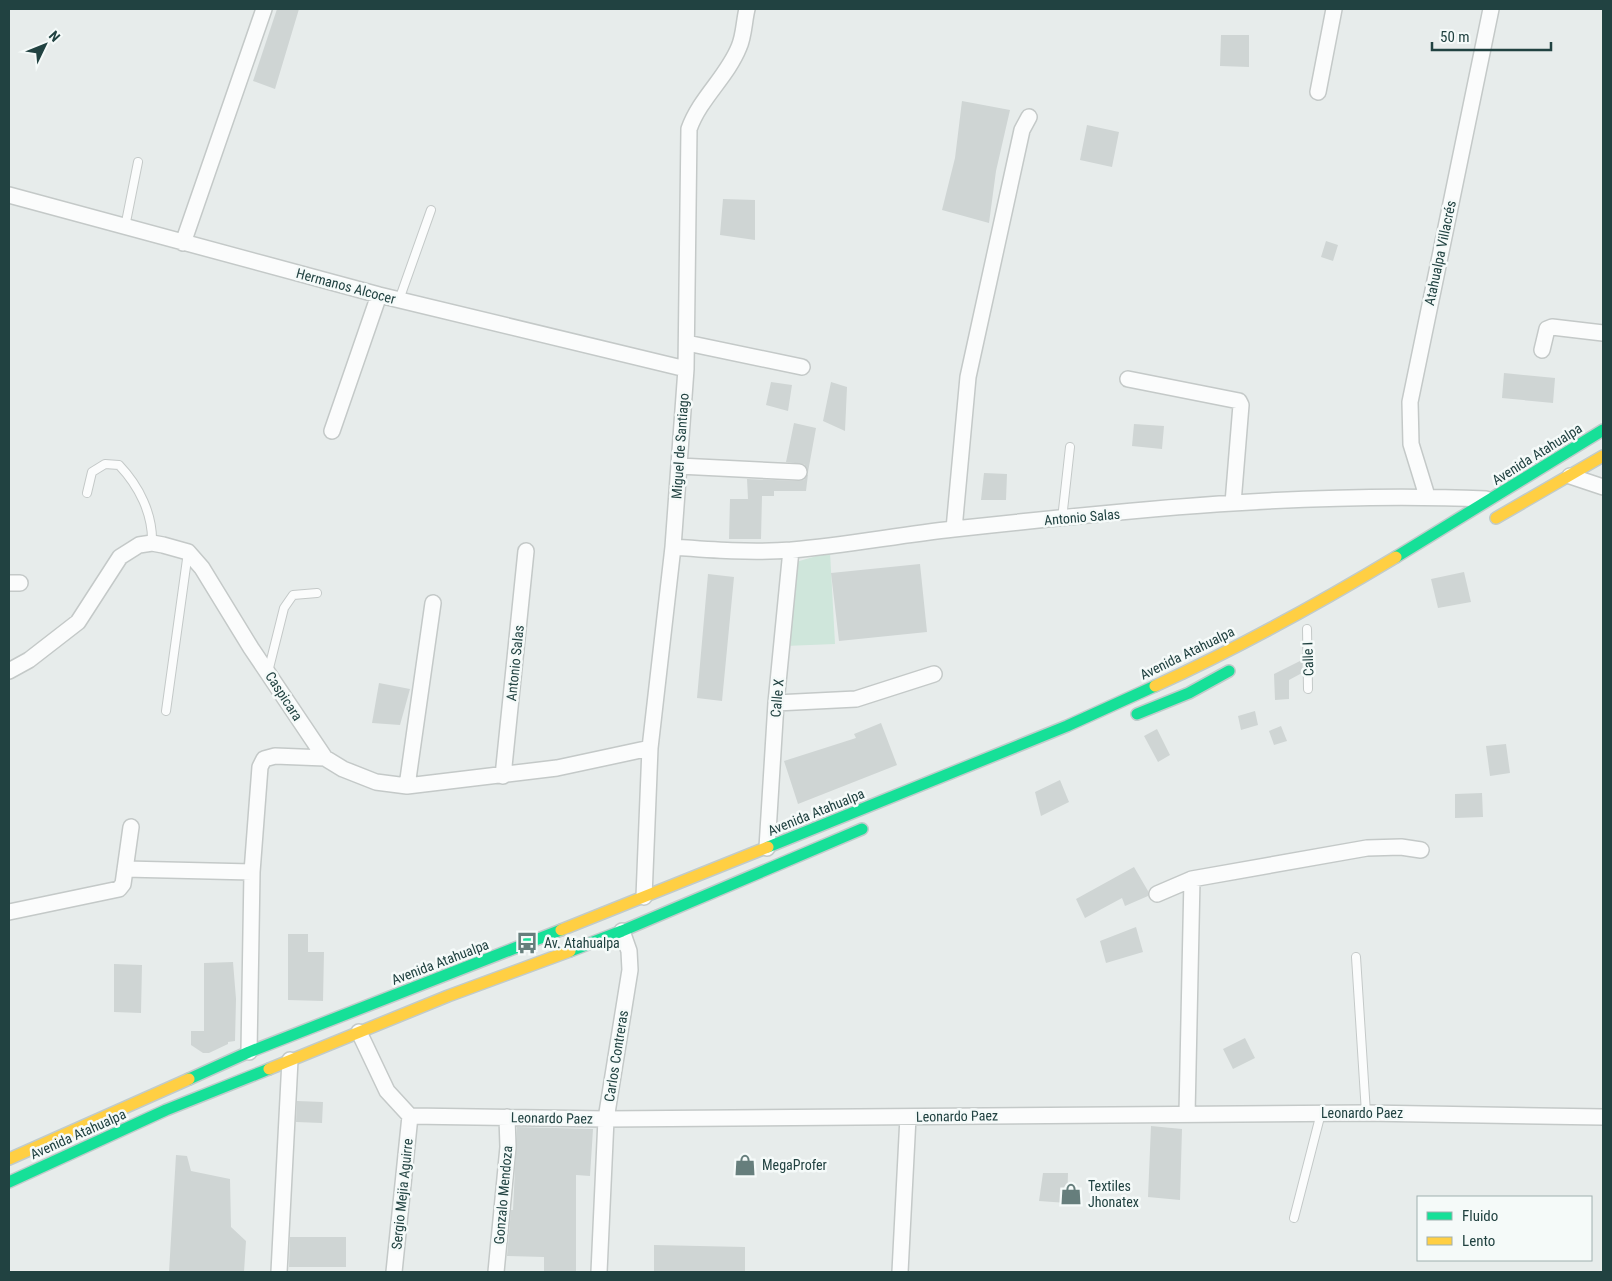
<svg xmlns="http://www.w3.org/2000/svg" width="1612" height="1281" font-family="'Roboto Condensed',sans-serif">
	<rect width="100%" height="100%" fill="#e7eceb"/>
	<path fill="#cfe6db" d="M 830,552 L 835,644 L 785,646 L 796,562 Z"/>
	<path fill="#cfd5d4" d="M 277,9 L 299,9 L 275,89 L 253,81 Z
		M 1221,35 L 1249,35 L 1249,67 L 1220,66 Z
		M 962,101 L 1010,110 L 996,171 L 989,223 L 942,210 L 955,158 Z
		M 1087,125 L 1119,132 L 1112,167 L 1080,160 Z
		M 723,199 L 755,200 L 755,240 L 720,235 Z
		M 1326,241 L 1338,245 L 1333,261 L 1321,257 Z
		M 1504,373 L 1555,378 L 1553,403 L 1502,398 Z
		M 771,382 L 792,385 L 788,411 L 766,405 Z
		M 831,382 L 847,387 L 845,431 L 823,421 Z
		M 794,423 L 816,428 L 808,472 L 804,464 L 786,462 Z
		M 1134,424 L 1164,426 L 1162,449 L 1132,446 Z
		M 984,473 L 1007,474 L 1006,500 L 981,500 Z
		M 808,474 L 806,491 L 774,491 L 774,496 L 762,496 L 761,539 L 729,539 L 730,499 L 748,499 L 747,479 L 799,481 L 804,480 Z
		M 920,564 L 927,632 L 839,641 L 831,573 Z
		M 1464,572 L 1471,602 L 1438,608 L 1431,579 Z
		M 708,574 L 734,577 L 722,701 L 697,698 Z
		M 1302,660 L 1302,673 L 1289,680 L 1289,699 L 1275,700 L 1274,674 Z
		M 379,683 L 410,689 L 400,725 L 372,723 Z
		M 1255,711 L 1258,725 L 1241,730 L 1238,716 Z
		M 881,723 L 897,765 L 798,804 L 784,761 L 856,738 L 854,734 Z
		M 1281,726 L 1287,741 L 1274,745 L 1269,731 Z
		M 1157,729 L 1170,755 L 1158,762 L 1144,736 Z
		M 1506,744 L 1510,773 L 1490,776 L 1486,746 Z
		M 1060,780 L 1069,802 L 1041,816 L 1035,792 Z
		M 1482,793 L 1483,817 L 1455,818 L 1455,794 Z
		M 1134,867 L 1148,891 L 1148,896 L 1125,906 L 1122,898 L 1085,918 L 1076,899 Z
		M 1136,927 L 1143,952 L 1106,963 L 1100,941 Z
		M 288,934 L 308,934 L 308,952 L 324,952 L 323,1001 L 288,1000 Z
		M 233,962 L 236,999 L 235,1041 L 228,1042 L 228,1044 L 209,1053 L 203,1053 L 191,1045 L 191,1031 L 204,1031 L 204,963 Z
		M 114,964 L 142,965 L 141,1013 L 114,1012 Z
		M 1245,1038 L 1255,1058 L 1233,1069 L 1223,1049 Z
		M 297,1101 L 323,1102 L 322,1123 L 296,1122 Z
		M 1151,1126 L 1182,1129 L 1180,1200 L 1148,1197 Z
		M 517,1127 L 593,1129 L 590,1176 L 576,1175 L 576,1272 L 544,1272 L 544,1257 L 507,1256 L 511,1210 L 513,1210 Z
		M 176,1155 L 187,1156 L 191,1171 L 230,1179 L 231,1227 L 246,1241 L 244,1272 L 169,1272 Z
		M 1043,1173 L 1068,1173 L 1067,1203 L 1039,1201 Z
		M 290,1237 L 346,1237 L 346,1267 L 289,1267 Z
		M 654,1245 L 745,1247 L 745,1272 L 654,1272 Z"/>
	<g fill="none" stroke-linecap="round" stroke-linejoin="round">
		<g stroke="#c4c9c8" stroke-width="10">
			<path id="lane" d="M 125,227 L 138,162
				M 399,300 L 431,210
				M 87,493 L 92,472 L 105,464 L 119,465 C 139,486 153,514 152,543
				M 1062,519 L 1070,447
				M 1307,629 L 1308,689
				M 268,672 L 284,608 L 293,595 L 317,593
				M 166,711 L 188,552
				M 1356,957 L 1366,1113
				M 1294,1218 L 1321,1113"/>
		</g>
		<g stroke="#c4c9c8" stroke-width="18">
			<path id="street" d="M 1318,92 L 1334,9
				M 9,195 L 379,295 L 686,369
				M 183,243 L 264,9
				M 687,343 L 802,367
				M 1542,350 L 1547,329 L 1552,327 L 1603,333
				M 1128,379 L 1239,401 L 1241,405 L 1233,503
				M 332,431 L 379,295
				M 679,466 L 799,472
				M 1570,476 L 1603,487
				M 1427,496 L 1411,444 L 1410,402 L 1491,9
				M 954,529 L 968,377 L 1022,130 L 1029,117
				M 673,547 C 712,550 752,553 792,550 C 846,545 900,535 954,529 C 1129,510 1310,491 1486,499
				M 9,583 L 20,583
				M 9,671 L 29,660 L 78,622 L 120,557 L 139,545 L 152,543 L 163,545 L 188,552 L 202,568 L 251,648 L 325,758 L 343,769 L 376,782 L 407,786 L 557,768 L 650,748
				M 776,703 L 856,699 L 934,674
				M 503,776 L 526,551
				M 407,786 L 433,603
				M 767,848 L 776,703 L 791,550
				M 125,869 L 252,872
				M 1157,894 L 1192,879
				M 644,897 L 650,748 L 673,547 L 686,369 L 689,129 C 700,98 727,77 739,47 C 744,36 744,21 747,9
				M 9,912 L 119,889 L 123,884 L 131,827
				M 359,1032 L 387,1091 L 410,1116 L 606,1119 L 1366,1113 L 1603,1117
				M 249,1052 L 252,872 L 260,767 L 264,759 L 275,756 L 325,758
				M 1187,1114 L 1192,879 L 1367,848 L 1401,847 L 1421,850
				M 279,1272 L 290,1060
				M 394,1272 L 410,1116
				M 496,1272 L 508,1147 L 507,1117
				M 599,1272 L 606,1119 L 630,970 L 629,951 L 622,931
				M 900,1272 L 908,1117"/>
		</g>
		<g stroke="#c1cbcb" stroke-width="14">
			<path id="fast" d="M 1396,557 L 1603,430
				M 1137,714 L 1189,693 L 1229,671
				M 768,847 L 1067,726 L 1155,686
				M 570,951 L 622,931 L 862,829
				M 189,1079 L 249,1052 L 561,930
				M 9,1182 L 166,1110 L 269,1069"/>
		</g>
		<g stroke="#c1cbcb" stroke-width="14">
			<path id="slow" d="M 1496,518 L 1603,456
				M 1155,686 C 1238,648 1318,604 1396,557
				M 561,930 L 768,847
				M 269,1069 L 448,996 L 570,951
				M 9,1159 L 189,1079"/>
		</g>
		<use href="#lane" stroke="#fbfcfc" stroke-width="8"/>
		<use href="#street" stroke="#fbfcfc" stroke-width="15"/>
		<use href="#fast" stroke="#16e098" stroke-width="11"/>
		<use href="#slow" stroke="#ffcf43" stroke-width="11"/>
	</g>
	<defs>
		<g id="bus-bare" transform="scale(1.725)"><path d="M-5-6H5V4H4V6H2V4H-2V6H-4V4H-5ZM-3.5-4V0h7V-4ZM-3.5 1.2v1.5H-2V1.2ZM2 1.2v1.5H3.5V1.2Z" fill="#667e7c" stroke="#f5faf9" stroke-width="2.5" paint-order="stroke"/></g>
		<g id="shop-bare" transform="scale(1.725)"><path d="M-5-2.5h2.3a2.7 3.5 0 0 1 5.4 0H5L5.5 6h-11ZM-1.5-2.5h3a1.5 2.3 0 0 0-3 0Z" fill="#667e7c" stroke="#f5faf9" stroke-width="2.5" paint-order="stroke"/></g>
	</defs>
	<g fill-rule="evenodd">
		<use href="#bus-bare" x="527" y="943"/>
		<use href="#shop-bare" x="745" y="1165"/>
		<use href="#shop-bare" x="1071" y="1194"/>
	</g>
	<g text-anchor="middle" stroke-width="5" stroke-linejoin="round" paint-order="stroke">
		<g font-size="14" fill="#214241" stroke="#f5faf9">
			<text transform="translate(1440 253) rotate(-78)" y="5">Atahualpa Villacrés</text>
			<text transform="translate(346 286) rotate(15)" y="5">Hermanos Alcocer</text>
			<text transform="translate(680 446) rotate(-86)" y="5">Miguel de Santiago</text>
			<text transform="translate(1537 454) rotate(-32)" y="5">Avenida Atahualpa</text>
			<text transform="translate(1082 517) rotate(-5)" y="5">Antonio Salas</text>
			<text transform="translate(1187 653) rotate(-26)" y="5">Avenida Atahualpa</text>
			<text transform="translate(1308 659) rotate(-92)" y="5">Calle I</text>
			<text transform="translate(515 663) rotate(-84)" y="5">Antonio Salas</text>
			<text transform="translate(284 696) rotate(57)" y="5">Caspicara</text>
			<text transform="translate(777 698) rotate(-85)" y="5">Calle X</text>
			<text transform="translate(816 812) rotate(-22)" y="5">Avenida Atahualpa</text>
			<text transform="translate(440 962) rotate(-21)" y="5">Avenida Atahualpa</text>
			<text transform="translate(616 1056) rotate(-81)" y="5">Carlos Contreras</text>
			<text x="1362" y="1118">Leonardo Paez</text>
			<text transform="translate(957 1116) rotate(-1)" y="5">Leonardo Paez</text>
			<text transform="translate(552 1118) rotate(1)" y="5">Leonardo Paez</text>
			<text transform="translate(78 1134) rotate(-24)" y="5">Avenida Atahualpa</text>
			<text transform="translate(402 1194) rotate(-84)" y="5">Sergio Mejia Aguirre</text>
			<text transform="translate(503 1195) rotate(-85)" y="5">Gonzalo Mendoza</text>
		</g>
		<g font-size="14" fill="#214241" stroke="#f5faf9" text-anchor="start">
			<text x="544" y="948">Av. Atahualpa</text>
			<text x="762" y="1170">MegaProfer</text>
			<text x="1088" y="1191">Textiles<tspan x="1088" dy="16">Jhonatex</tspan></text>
		</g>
	</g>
	<rect width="1612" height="1281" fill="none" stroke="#214241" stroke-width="20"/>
	<rect x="1417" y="1196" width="175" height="65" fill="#f5faf9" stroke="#a0b0af"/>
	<rect x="1427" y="1212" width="25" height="8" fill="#16e098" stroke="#a0b0af"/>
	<text x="1462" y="1221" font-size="15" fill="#214241">Fluido</text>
	<rect x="1427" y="1237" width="25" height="8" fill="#ffcf43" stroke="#a0b0af"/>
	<text x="1462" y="1246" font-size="15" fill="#214241">Lento</text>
	<g transform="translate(45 45) rotate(47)" stroke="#f5faf9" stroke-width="4" paint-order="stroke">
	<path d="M0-4L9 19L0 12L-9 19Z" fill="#214241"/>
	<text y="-8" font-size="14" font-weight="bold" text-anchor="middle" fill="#214241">N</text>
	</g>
	<path d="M1432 42v8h119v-8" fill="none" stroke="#214241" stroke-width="2.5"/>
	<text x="1440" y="42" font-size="15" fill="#214241" stroke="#f5faf9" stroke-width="4" paint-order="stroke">50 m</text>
</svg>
